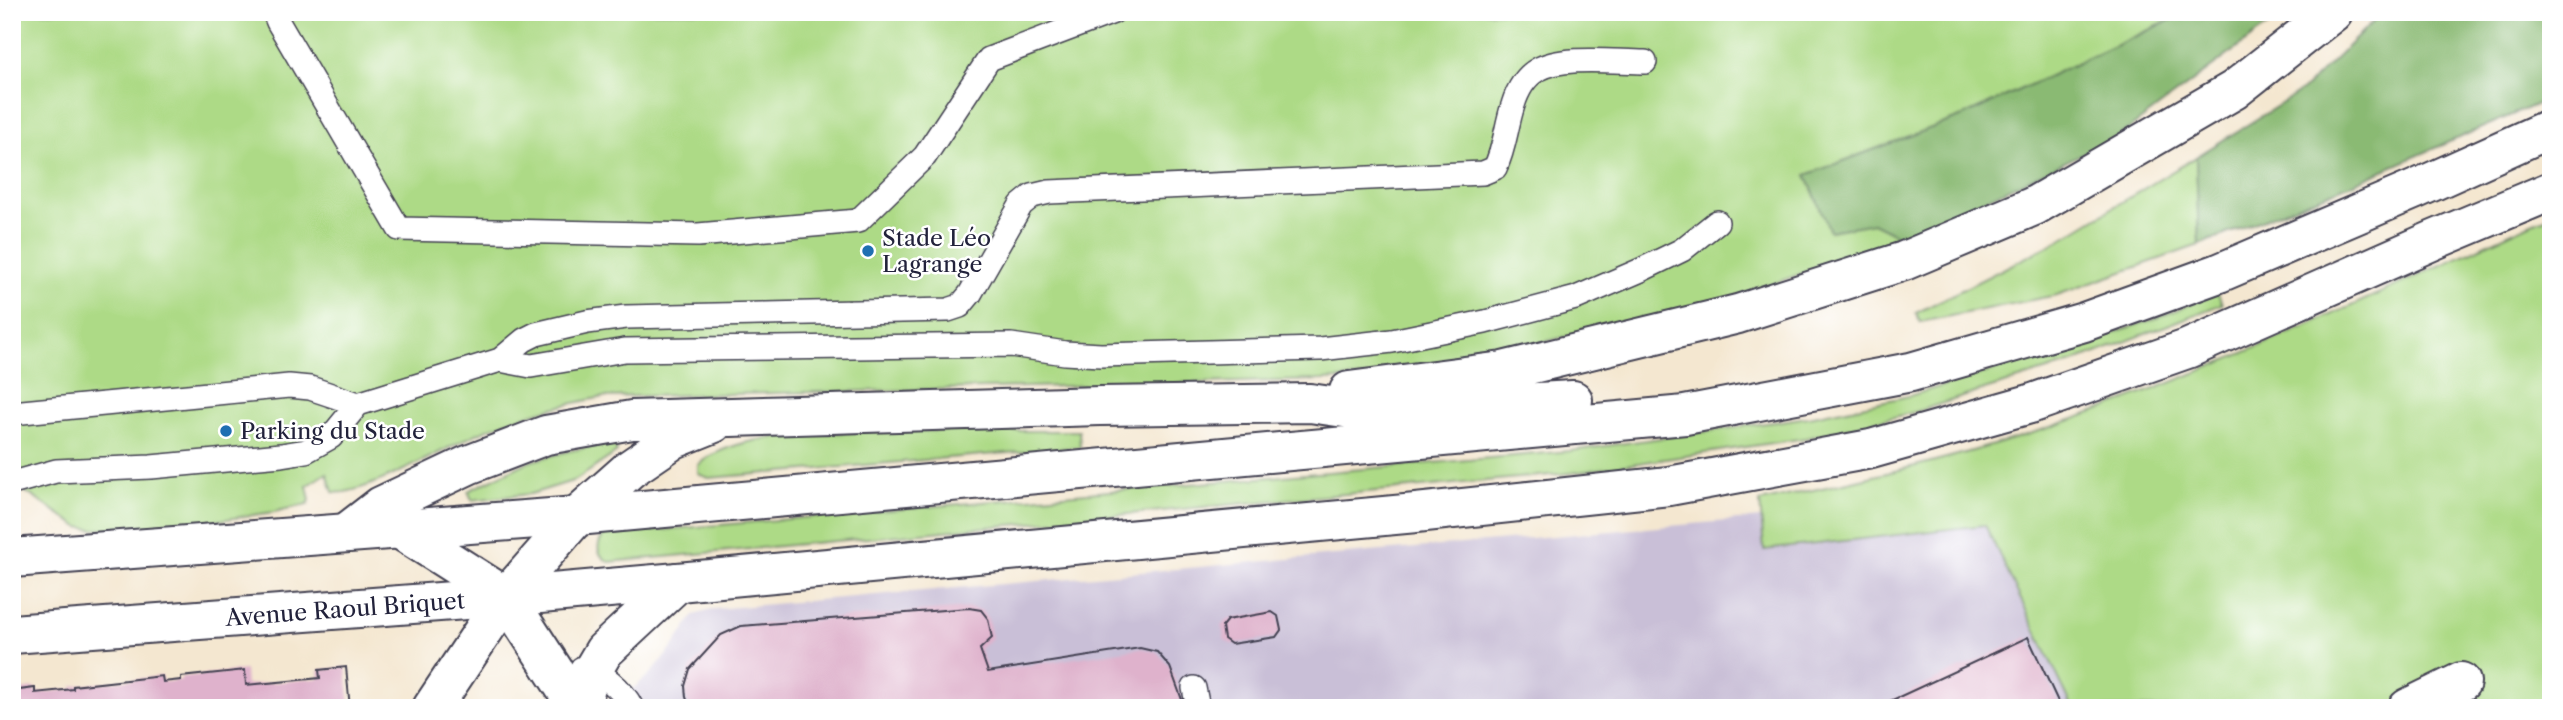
<svg xmlns="http://www.w3.org/2000/svg" width="2563" height="720" font-family="'Libre Caslon Text',serif">
	<rect width="100%" height="100%" fill="#fff"/>
	<filter id="ink" filterUnits="userSpaceOnUse"><feTurbulence type="fractalNoise" baseFrequency=".0143" numOctaves="2"/><feDisplacementMap in="SourceGraphic" scale="14" xChannelSelector="R" yChannelSelector="G"/><feConvolveMatrix kernelMatrix="1 2 1 2 8 2 1 2 1" color-interpolation-filters="sRGB"/></filter>
	<filter id="wash" filterUnits="userSpaceOnUse"><feTurbulence type="fractalNoise" baseFrequency=".00686" numOctaves="4" result="noise"/><feDisplacementMap in="SourceGraphic" scale="28" xChannelSelector="R" yChannelSelector="G"/><feGaussianBlur stdDeviation="1.57" result="paint"/><feColorMatrix in="noise" values="0 0 0 0 0 0 0 0 0 0 0 0 0 0 0 0 0 1.4 0 .05"/><feComposite in="paint" operator="in"/></filter>
	<g filter="url(#wash)">
		<rect width="100%" height="100%" fill="#f4e7d0"/>
		<path fill="#c9bfd7" d="M 1761,518 L 1765,550 L 1985,525 L 2073,708 L 617,708 L 620,700 L 651,673 L 673,647 L 694,615 L 715,609 Z"/>
		<path fill="#adda86" stroke="#687e60" stroke-width="2" d="M 12,12 L 2188,12 L 1963,116 L 1807,175 L 1873,223 L 1903,238 L 1732,298 L 1402,375 L 1325,380 L 604,397 C 565,404 528,413 490,428 C 459,440 360,499 333,492 L 327,473 L 307,486 L 310,500 L 308,504 L 274,512 L 214,521 L 135,530 L 92,529 L 79,527 L 12,483 Z
			M 2196,157 L 2199,245 L 2057,295 L 1920,322 L 1916,313 L 2058,241 Z
			M 2551,216 L 2551,708 L 2073,708 L 1985,525 L 1764,550 L 1760,502 C 1867,478 1974,455 2077,418 C 2233,362 2384,292 2534,222 Z
			M 2218,293 L 2222,304 L 2073,362 L 1915,412 L 1806,438 L 1572,473 L 609,562 C 597,555 595,546 604,535 L 1570,451 L 1808,417 L 1909,396 L 2071,347 L 2154,319 Z
			M 890,431 L 1079,431 L 1080,447 L 709,478 L 698,474 L 698,465 C 737,429 838,434 890,431 Z
			M 615,442 L 617,452 L 576,480 L 531,494 L 472,500 L 468,491 L 528,462 L 569,451 Z"/>
		<path fill="#8aba73" stroke="#566e57" stroke-width="2" d="M 2188,12 L 2286,12 L 2118,137 L 1903,238 L 1873,223 L 1830,231 L 1806,175 L 1963,116 Z
			M 2383,12 L 2551,12 L 2551,98 L 2349,185 L 2199,245 L 2196,157 L 2303,90 Z"/>
		<g id="blocks">
			<path fill="#dfb2cc" d="M 969,608 L 981,610 L 988,619 L 992,638 L 980,649 L 988,672 L 1140,648 L 1157,652 L 1170,667 L 1185,708 L 690,708 L 686,697 L 685,686 L 690,669 L 721,635 L 741,626 Z
				M 1272,612 L 1278,616 L 1281,630 L 1276,637 L 1231,644 L 1224,639 L 1222,626 L 1227,620 Z
				M 2028,637 L 2061,708 L 1891,708 L 1888,702 Z
				M 346,667 L 350,708 L 12,708 L 12,691 L 35,688 L 35,693 L 73,689 L 73,686 L 162,676 L 163,682 L 181,680 L 181,677 L 245,670 L 246,685 L 320,678 L 319,670 Z"/>
		</g>
	</g>
	<g filter="url(#ink)">
		<use href="#blocks" fill-opacity="0" stroke="#424051" stroke-width="2"/>
		<g fill="none" stroke-linecap="round" stroke-linejoin="round">
			<g stroke="#424051" stroke-width="26">
				<path id="lane" d="M 274,12 L 278,22 L 399,229 L 698,235 L 858,221 L 925,156 L 989,59 L 1113,12
					M 500,360 L 531,366 L 625,350 L 1011,345 L 1065,353 L 1101,355 L 1320,349 L 1392,341 L 1485,322 L 1576,298 L 1641,270 L 1682,250 L 1717,222
					M 12,413 L 289,386 L 310,388 L 358,404
					M 12,483 L 56,471 L 151,467 L 281,455 L 306,451 L 331,437 L 358,404 L 500,360 L 524,340 L 536,334 L 587,322 L 626,317 L 948,310 L 960,306 L 970,294 L 1021,205 L 1032,196 L 1049,192 L 1483,173 L 1495,168 C 1505,148 1506,126 1513,105 C 1517,92 1525,77 1537,70 C 1562,55 1616,62 1645,62
					M 582,668 C 601,670 623,690 632,708
					M 1194,688 L 1198,708"/>
			</g>
			<g stroke="#424051" stroke-width="42">
				<path id="street" d="M 2408,708 L 2461,682"/>
			</g>
			<g stroke="#424051" stroke-width="42">
				<g id="secondary">
					<path d="M 399,529 L 506,597 L 578,708"/>
					<path d="M 12,558 L 577,516"/>
					<path id="s1" d="M 12,634 L 506,597 L 678,582"/>
					<path d="M 432,708 L 506,597 L 577,516"/>
					<path d="M 581,708 L 588,678 L 604,651 L 678,582"/>
				</g>
			</g>
			<g stroke="#424051" stroke-width="42">
				<path id="highway" d="M 1349,391 L 1503,371 L 1738,314 L 1904,261 L 2034,206 L 2234,90 L 2333,12
					M 577,516 L 1685,415 L 1911,372 L 2084,322 L 2219,273 L 2416,189 L 2551,128
					M 577,516 L 630,469 L 674,439 L 714,423
					M 346,533 L 381,506 L 468,465 L 546,435 L 632,420 L 1100,406 L 1310,403 L 1372,412 L 1573,400
					M 678,582 L 1416,513 L 1669,486 L 1871,449 L 2030,404 L 2187,349 L 2434,240 L 2551,191"/>
			</g>
			<use href="#lane" stroke="#fff" stroke-width="23"/>
			<use href="#street" stroke="#fff" stroke-width="38"/>
			<use href="#secondary" stroke="#fff" stroke-width="38"/>
			<use href="#highway" stroke="#fff" stroke-width="38"/>
		</g>
	</g>
	<g fill="#1f6fb2" stroke="#fff" stroke-width="2.5">
		<circle cx="868" cy="251" r="7"/>
		<circle cx="226" cy="431" r="7"/>
	</g>
	<g text-anchor="middle" stroke-width="5" stroke-linejoin="round" paint-order="stroke">
		<g font-size="23" fill="#22223b" stroke="#fff" text-anchor="start">
			<text x="882" y="246">Stade Léo<tspan x="882" dy="26">Lagrange</tspan></text>
			<text x="240" y="439">Parking du Stade</text>
		</g>
		<g font-size="23" fill="#22223b" stroke="#fff">
			<text dy="8" stroke="none"><textPath href="#s1" startOffset="334">Avenue Raoul Briquet</textPath></text>
		</g>
	</g>
	<rect width="2563" height="720" fill="none" stroke="#fff" stroke-width="42"/>
</svg>
